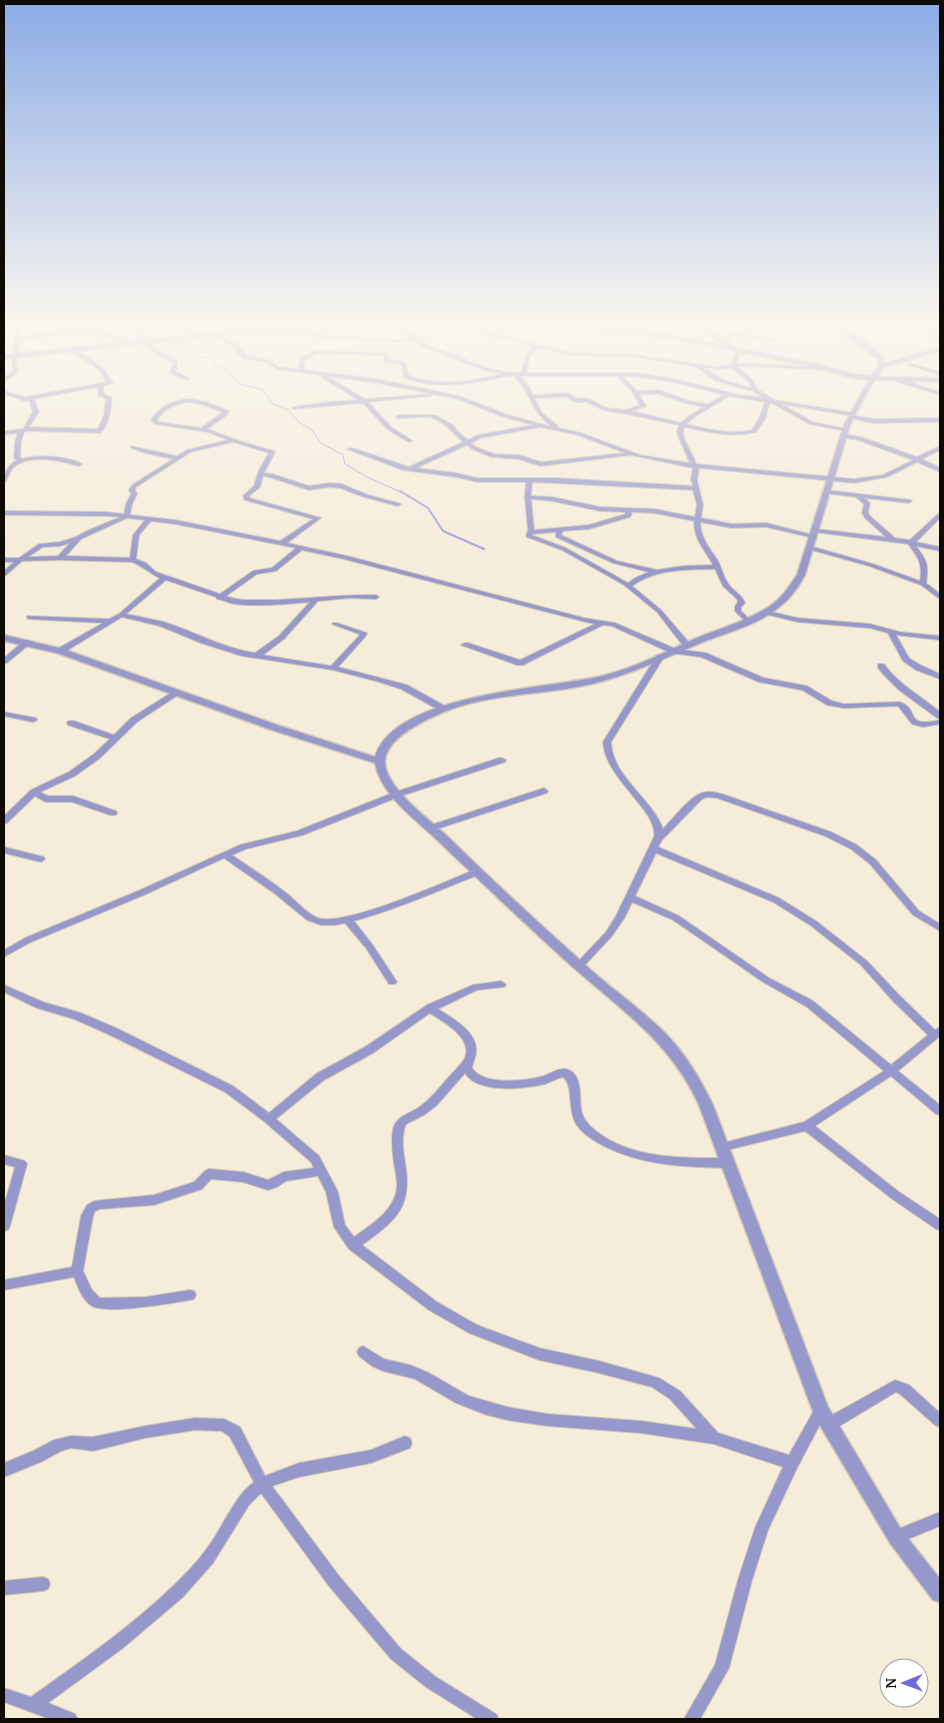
<svg xmlns="http://www.w3.org/2000/svg" width="944" height="1723" font-family="'PT Serif',serif">
	<rect width="100%" height="100%" fill="#f5ecd9"/>
	<g fill="none" stroke-linecap="round" stroke-linejoin="round">
		<path stroke="#9d9de6" stroke-width="1" d="M 165,327 L 166,333 L 158,338 L 158,341 L 196,344 L 199,356 L 211,359 L 215,366 L 230,371 L 230,374 L 240,384 L 263,390 L 273,404 L 288,410 L 299,422 L 312,430 L 321,443 L 343,455 L 345,464 L 369,478 L 403,493"/>
		<path stroke="#9d9de6" stroke-width="2" d="M 400,491 L 428,508 L 443,531 L 484,549"/>
		<g stroke="#d0c8b7" stroke-width="2">
			<path id="minor" d="M 16,327 L 20,327 L 19,338 L 77,327 C 94,327 116,335 130,344 L 126,345 L 104,336 L 82,329 L 19,341 L 16,364 L 19,371 L 4,382 L 4,378 L 13,371 L 12,364 Z
				M 137,327 L 141,327 L 142,330 L 140,337 L 146,342 L 150,341 L 155,349 L 175,359 L 177,364 L 176,372 L 189,378 L 189,380 L 174,376 L 170,372 L 173,364 L 171,361 L 151,351 L 146,343 L 142,344 L 135,338 L 138,330 Z
				M 308,327 L 312,327 L 313,333 L 320,335 L 395,340 L 410,338 L 394,327 L 400,327 L 430,346 L 491,369 L 506,372 L 521,373 L 526,356 L 534,346 L 487,335 L 485,332 L 488,327 L 493,327 L 490,332 L 491,333 L 571,353 L 628,354 L 717,367 L 732,365 L 736,350 L 738,349 L 740,350 L 737,364 L 746,364 L 826,367 L 828,368 L 828,370 L 746,366 L 738,367 L 753,380 L 757,389 L 774,400 L 855,413 L 856,414 L 853,416 L 781,404 L 813,422 L 847,429 L 847,431 L 809,424 L 770,402 L 765,419 L 756,432 C 732,438 708,432 684,427 C 680,439 693,452 696,464 L 854,479 L 883,475 L 913,460 L 858,440 L 841,437 L 841,435 L 843,434 L 861,437 L 917,457 L 940,446 L 940,450 L 922,459 L 940,468 L 940,472 L 917,462 L 887,477 L 854,483 L 699,468 L 697,480 L 703,505 L 701,518 L 732,524 L 766,523 L 817,536 L 814,538 L 766,527 L 732,528 L 700,522 C 701,539 709,547 718,561 C 721,567 723,575 727,582 C 732,591 742,594 745,603 L 741,607 L 741,611 L 751,621 L 750,622 L 746,622 L 735,611 L 735,606 L 738,602 L 737,599 L 723,586 L 715,569 C 686,570 657,568 632,586 L 661,610 L 691,645 L 687,647 L 684,647 L 657,612 L 624,585 L 562,550 L 527,537 L 526,536 L 528,530 L 525,498 L 524,497 L 525,496 L 526,482 L 477,482 L 456,477 L 403,470 L 347,449 L 352,448 L 409,467 L 463,442 C 454,434 445,422 433,418 C 424,415 407,419 397,418 L 396,417 L 399,415 L 435,415 L 454,426 L 456,430 L 468,440 L 479,435 L 533,425 L 501,416 L 458,399 L 377,383 L 326,376 L 365,399 L 431,394 L 431,396 L 368,402 L 391,427 L 413,441 L 408,442 L 387,429 L 363,403 L 293,409 L 293,407 L 328,402 L 358,400 L 321,377 L 321,375 L 278,369 L 265,362 L 242,358 L 234,347 L 213,335 L 217,334 L 238,345 L 246,356 L 268,360 L 279,367 L 299,369 L 300,359 L 315,351 L 385,353 L 387,354 L 389,360 L 405,362 L 408,375 C 436,387 473,382 501,374 L 487,371 L 426,348 L 414,341 L 395,342 L 320,337 L 268,330 L 270,329 L 308,333 ZM 538,347 L 571,355 L 628,356 L 695,366 L 715,380 L 730,385 L 753,391 L 764,398 L 735,394 L 675,379 L 636,373 L 526,373 L 530,356 ZM 316,353 L 383,355 L 385,362 L 401,364 L 404,377 C 428,388 457,385 483,381 C 493,380 503,375 514,376 C 531,392 531,412 552,427 L 505,414 L 459,396 L 377,379 L 304,370 L 304,361 ZM 702,367 L 717,369 L 732,368 L 749,382 L 751,388 L 726,381 ZM 520,376 L 617,376 L 631,390 L 640,405 L 626,410 L 606,408 L 590,399 L 576,398 L 568,393 L 533,395 L 529,387 ZM 622,376 C 657,377 691,386 724,395 L 708,404 L 688,401 L 660,390 L 637,391 ZM 639,394 L 659,394 L 685,403 L 704,407 L 689,416 L 681,423 L 632,411 L 646,406 ZM 729,396 L 765,402 L 759,419 L 752,430 C 731,435 707,429 686,424 L 693,418 ZM 567,397 L 575,402 L 587,402 L 603,410 L 627,414 L 679,425 L 677,432 L 678,436 L 690,463 L 640,455 L 581,433 L 558,428 L 558,426 L 542,413 L 534,398 ZM 540,427 L 578,435 L 625,453 L 541,462 L 519,455 L 494,454 L 476,447 L 471,443 L 481,438 ZM 467,445 L 472,449 L 491,457 L 518,459 L 541,466 L 631,455 L 693,468 L 691,480 L 693,486 L 554,478 L 477,478 L 456,473 L 416,468 ZM 532,482 L 693,490 L 697,505 L 695,517 L 654,509 L 600,507 L 552,497 L 531,496 ZM 531,499 L 552,501 L 600,511 L 625,512 L 626,514 L 589,525 L 534,530 ZM 631,512 L 654,513 L 694,521 C 694,541 705,549 713,565 L 683,566 L 657,570 L 617,561 L 561,535 L 563,531 L 589,529 L 630,517 L 632,514 ZM 556,532 L 556,537 L 613,563 L 649,572 L 635,578 L 628,583 L 566,548 L 532,535 L 533,534 Z
				M 752,327 L 761,327 L 741,334 L 775,340 L 773,341 L 734,335 L 729,337 L 727,342 L 723,341 L 725,335 Z
				M 923,327 L 940,327 L 940,329 L 931,330 L 940,339 L 940,342 Z
				M 71,349 L 75,349 L 103,368 L 113,383 L 103,386 L 104,394 L 112,398 C 111,409 109,426 100,433 L 27,431 L 24,432 L 21,442 L 20,457 L 22,459 C 38,454 68,456 82,464 L 79,466 C 60,461 30,453 14,467 C 10,471 8,477 6,481 L 4,482 C 4,471 8,466 17,460 L 14,458 L 15,442 L 18,433 L 4,435 L 4,431 L 23,429 L 33,412 L 29,400 L 25,401 L 4,394 L 4,391 L 25,397 L 107,382 L 99,370 L 71,351 ZM 98,387 L 98,395 L 106,399 L 104,415 L 98,429 L 29,427 L 39,412 L 34,399 Z
				M 908,363 L 940,372 L 940,375 L 908,365 Z
				M 897,378 L 940,392 L 940,395 L 895,381 L 894,380 Z
				M 190,399 L 206,402 L 229,411 L 227,415 L 207,429 L 239,441 L 274,451 L 275,452 L 264,473 L 272,474 L 309,486 L 330,483 L 341,484 L 368,495 L 401,504 L 398,506 L 364,497 L 340,488 L 330,487 L 309,490 L 269,477 L 263,476 L 260,487 L 249,496 L 250,498 L 321,518 L 287,543 L 347,556 L 584,618 L 615,623 L 676,649 L 706,653 L 764,678 L 807,686 L 832,701 L 844,704 L 900,702 C 921,710 903,728 940,720 L 940,724 L 923,727 L 912,724 L 898,706 L 844,708 L 827,705 L 802,690 L 759,682 L 701,657 L 671,653 L 612,626 L 603,625 L 523,665 L 517,665 L 461,645 L 465,643 L 468,643 L 520,660 L 595,624 L 582,621 L 344,559 L 302,550 L 276,571 L 257,574 L 226,596 C 238,601 250,600 264,600 C 301,600 338,594 376,595 L 379,597 L 376,599 L 350,598 L 318,601 L 284,639 L 263,655 L 331,666 L 359,636 L 359,634 L 332,624 L 333,623 L 337,623 L 367,633 L 365,637 L 338,667 L 407,685 L 445,706 L 446,708 L 445,710 L 439,710 L 401,689 L 376,681 L 333,670 L 242,656 L 201,643 L 160,626 L 122,617 L 63,653 L 57,653 L 57,649 L 103,623 L 29,619 L 27,618 L 27,616 L 109,619 L 119,614 L 160,578 C 150,574 143,566 132,562 L 60,560 L 22,561 L 6,575 L 4,576 L 4,571 L 14,562 L 4,562 L 4,558 L 19,558 L 39,544 L 60,542 L 76,537 L 89,530 L 120,517 L 106,516 L 4,515 L 4,511 L 106,512 L 124,514 L 126,504 L 131,494 L 129,490 L 132,485 L 173,459 L 145,453 L 131,448 L 131,446 L 177,456 L 187,450 L 228,440 L 208,432 L 155,424 L 151,420 C 160,406 173,400 190,399 ZM 190,402 L 203,405 L 223,412 L 201,428 L 159,422 L 157,420 C 165,408 176,403 190,402 ZM 233,442 L 269,453 L 259,470 L 254,486 L 243,496 L 245,500 L 313,519 L 280,541 L 175,520 L 130,515 L 132,504 L 137,494 L 135,490 L 136,487 L 191,452 ZM 127,518 L 145,520 L 133,535 L 130,558 L 66,556 L 81,539 ZM 151,521 L 175,524 L 296,548 L 272,568 L 253,571 L 220,594 L 156,572 L 146,563 L 136,559 L 139,535 ZM 70,543 L 58,556 L 28,557 L 43,547 L 60,546 ZM 166,580 L 216,597 L 217,599 C 223,600 229,603 235,604 C 257,607 288,604 310,602 L 279,636 L 255,653 C 223,648 195,632 164,622 C 152,619 139,617 126,614 Z
				M 851,415 L 874,419 L 940,418 L 940,422 L 874,423 L 849,418 L 849,416 Z
				M 826,490 L 911,500 L 912,501 L 909,503 L 864,498 L 870,503 L 868,513 L 870,516 L 895,538 L 910,540 L 938,514 L 940,513 L 940,518 L 916,542 L 940,547 L 940,551 L 916,546 C 927,560 929,566 926,583 L 940,594 L 940,599 L 921,585 L 869,566 L 808,549 L 808,547 L 810,546 L 873,564 L 920,581 C 923,563 918,557 908,544 L 814,532 L 813,531 L 816,529 L 886,537 L 865,518 L 862,513 L 864,504 L 856,497 L 824,493 L 823,492 Z
				M 767,611 L 798,618 L 870,624 L 900,632 L 940,636 L 940,640 L 896,635 L 909,658 L 922,666 L 940,674 L 940,679 L 916,670 L 903,661 L 888,633 L 870,628 L 798,622 L 765,614 L 765,612 Z
				M 25,640 L 28,640 L 32,642 L 7,663 L 4,663 L 4,658 Z
				M 657,655 L 660,655 L 664,657 L 611,742 C 613,778 651,797 663,829 C 673,819 692,793 706,792 C 711,791 717,793 722,794 L 831,832 L 857,845 L 876,860 L 919,911 L 940,924 L 940,931 L 913,915 L 870,864 L 851,849 L 825,836 L 717,798 L 707,797 L 702,799 L 662,840 L 658,847 L 779,898 L 816,921 L 867,961 L 899,995 L 935,1030 L 940,1027 L 940,1036 L 898,1071 L 940,1105 L 940,1115 L 936,1114 L 891,1076 L 815,1126 L 899,1192 L 940,1219 L 940,1230 L 936,1229 L 891,1198 L 805,1131 L 723,1151 L 719,1150 L 718,1147 L 719,1144 L 723,1143 L 804,1122 L 884,1071 L 807,1007 L 763,982 L 673,920 L 632,902 L 625,917 L 612,936 L 582,968 L 576,968 L 574,966 L 606,932 L 616,916 L 654,837 C 659,811 605,779 603,742 ZM 656,853 L 773,902 L 810,925 L 861,965 L 893,1001 L 928,1035 L 891,1065 L 813,1001 L 769,978 L 679,916 L 635,896 Z
				M 878,664 L 884,664 C 899,685 921,696 940,712 L 940,718 L 937,718 L 899,690 L 885,676 L 878,668 Z
				M 174,691 L 177,691 L 181,693 L 137,722 L 100,758 L 75,776 L 40,792 L 48,796 L 73,796 L 116,811 L 117,813 L 116,815 L 110,815 L 72,802 L 46,802 L 35,796 L 7,823 L 4,824 L 4,816 L 31,790 L 69,772 L 94,754 L 110,739 L 68,725 L 67,723 L 68,721 L 74,721 L 114,735 L 131,718 Z
				M 4,712 L 36,718 L 37,720 L 33,722 L 4,716 Z
				M 499,758 L 502,758 L 506,760 L 505,762 L 401,796 L 303,835 L 246,849 L 232,855 C 249,867 268,879 285,892 C 296,900 305,913 318,918 C 344,927 445,882 474,870 L 480,870 L 481,872 L 480,874 C 438,891 397,909 354,921 L 372,944 L 397,982 L 395,984 L 389,984 L 366,948 L 345,923 L 335,925 L 321,925 L 307,920 L 274,893 L 224,858 L 144,895 L 31,942 L 4,957 L 4,950 L 25,938 L 138,891 L 240,845 L 297,831 L 395,792 Z
				M 544,788 L 548,791 L 547,793 L 434,830 L 428,830 L 427,828 L 428,826 Z
				M 4,847 L 44,857 L 45,859 L 41,862 L 4,853 Z
				M 501,981 L 504,983 L 506,985 L 504,987 L 477,990 L 438,1009 C 452,1018 478,1032 476,1052 C 476,1057 473,1062 472,1068 C 483,1086 526,1081 544,1076 C 551,1073 559,1068 566,1069 C 585,1074 578,1101 582,1113 C 583,1118 587,1122 590,1126 C 626,1160 683,1158 729,1158 L 733,1160 L 735,1163 L 733,1166 L 729,1168 C 685,1167 642,1166 602,1145 C 592,1140 582,1133 576,1124 C 567,1108 574,1086 563,1077 C 557,1078 551,1082 545,1084 C 523,1089 478,1094 465,1073 L 436,1106 L 424,1115 L 406,1124 C 401,1136 403,1150 405,1162 C 413,1208 396,1220 362,1245 L 437,1302 L 477,1325 L 539,1348 L 599,1361 L 659,1378 L 680,1391 L 718,1433 L 789,1455 L 816,1407 L 821,1405 L 826,1407 L 827,1411 L 797,1468 L 768,1530 L 752,1580 L 729,1668 L 700,1719 L 684,1719 L 715,1665 L 738,1580 L 755,1528 L 783,1467 L 714,1444 L 641,1433 L 548,1426 L 507,1420 L 487,1415 L 456,1403 L 415,1379 L 383,1371 L 372,1366 L 359,1356 L 357,1352 L 359,1348 L 363,1346 L 384,1359 L 410,1365 L 429,1373 L 469,1396 L 507,1407 L 548,1414 L 641,1421 L 697,1429 L 670,1399 L 652,1387 L 599,1373 L 539,1360 L 469,1333 L 429,1310 L 349,1249 L 334,1227 L 326,1192 L 318,1176 L 286,1181 L 277,1187 L 268,1190 L 243,1182 L 211,1179 L 202,1189 L 154,1205 L 100,1209 L 95,1211 L 93,1216 L 83,1271 L 92,1290 L 100,1298 L 146,1297 L 190,1290 L 194,1291 L 196,1295 L 194,1299 L 190,1300 C 172,1303 106,1315 92,1306 C 82,1300 78,1287 74,1277 L 4,1290 L 4,1280 L 72,1267 L 81,1216 L 87,1205 L 94,1201 L 154,1195 L 194,1182 L 205,1171 L 209,1169 L 243,1172 L 268,1180 L 284,1172 L 314,1168 L 311,1162 L 265,1122 L 225,1092 L 108,1034 L 74,1019 L 37,1008 L 4,992 L 4,985 L 43,1002 L 81,1013 L 116,1028 L 233,1086 L 269,1113 L 316,1074 L 365,1047 L 427,1005 L 473,985 ZM 430,1013 C 443,1022 473,1037 465,1058 C 461,1065 453,1072 448,1078 C 438,1089 430,1100 418,1108 C 409,1114 399,1115 394,1126 C 391,1135 392,1146 393,1156 C 394,1166 397,1176 397,1186 C 396,1210 371,1225 354,1237 L 345,1225 L 338,1192 L 319,1156 L 276,1119 L 324,1080 L 373,1053 Z
				M 4,1155 L 25,1161 L 27,1164 L 10,1226 L 8,1230 L 4,1231 L 4,1206 L 15,1167 L 4,1164 Z
				M 895,1380 L 909,1385 L 940,1413 L 940,1427 L 935,1425 L 900,1394 L 896,1392 L 833,1430 L 828,1431 L 823,1430 L 821,1425 L 823,1420 Z
				M 195,1418 L 224,1419 L 240,1427 L 265,1476 L 299,1463 L 371,1450 L 405,1436 L 410,1438 L 412,1443 L 410,1448 L 371,1463 L 299,1477 L 272,1486 L 339,1576 L 401,1649 L 436,1677 L 496,1714 L 499,1719 L 477,1719 L 426,1687 L 391,1659 L 329,1586 L 261,1493 L 249,1505 L 213,1563 L 183,1597 L 123,1648 L 48,1703 L 75,1714 L 78,1719 L 50,1719 L 4,1702 L 4,1688 L 31,1697 C 87,1657 144,1618 191,1568 C 204,1554 215,1538 224,1521 C 233,1507 240,1492 254,1482 L 230,1437 L 222,1431 L 195,1430 L 145,1438 L 93,1451 L 71,1448 L 61,1451 L 43,1461 L 4,1477 L 4,1463 L 33,1451 L 54,1440 L 71,1436 L 93,1437 L 145,1426 Z
				M 940,1512 L 940,1526 L 896,1544 L 891,1542 L 889,1537 L 891,1532 Z
				M 43,1577 L 48,1579 L 50,1584 L 48,1589 L 43,1591 L 4,1595 L 4,1581 Z"/>
		</g>
		<g stroke="#d0c8b7" stroke-width="3">
			<path id="tertiary" d="M 268,327 L 292,327 L 4,359 L 4,355 Z
				M 576,327 C 627,327 676,334 726,346 L 698,327 L 706,327 L 737,348 L 813,363 L 853,374 L 871,376 L 879,366 L 878,359 L 834,327 C 847,327 875,348 884,358 L 885,363 L 940,347 L 940,351 L 884,367 L 877,377 L 940,378 L 940,382 L 875,380 L 871,385 L 850,425 L 805,575 C 798,588 790,599 778,608 C 758,624 732,631 708,640 C 666,657 627,677 582,686 C 537,695 489,694 446,711 C 427,719 386,737 385,761 C 384,787 430,820 448,837 C 495,883 543,927 592,971 C 616,992 643,1011 665,1033 C 686,1054 700,1079 713,1105 L 828,1407 L 902,1531 L 940,1579 L 940,1602 L 933,1600 L 890,1543 L 815,1417 L 699,1105 C 670,1040 617,1007 566,961 C 522,921 479,880 436,839 C 414,818 381,795 375,763 L 269,729 L 57,653 L 4,641 L 4,635 L 63,649 L 277,725 L 375,757 C 394,693 548,689 602,676 C 635,668 666,651 697,638 C 721,628 748,621 770,606 C 782,598 789,587 797,575 L 844,425 L 869,380 L 853,378 L 812,367 L 697,343 L 635,333 Z"/>
		</g>
		<use href="#minor" fill="#9697ca" fill-rule="evenodd"/>
		<use href="#tertiary" fill="#9697ca" fill-rule="evenodd"/>
	</g>
	<linearGradient id="sky" x2="0" y2="1"><stop stop-color="#8aabe7"/><stop offset="0.57" stop-color="#faf6ee"/><stop offset="1" stop-color="#faf6ee" stop-opacity="0"/></linearGradient>
	<rect width="944" height="569" fill="url(#sky)"/>
	<rect width="944" height="1723" fill="none" stroke="#0e0b05" stroke-width="10"/>
	<g transform="translate(904 1683) rotate(269)"><circle r="24" fill="#ffffff" stroke="#9f9d9b"/>
	<path d="M0-4L9 19L0 12L-9 19Z" fill="#7367e2"/>
	<text y="-8" font-size="14" font-weight="bold" text-anchor="middle" fill="#0e0b05">N</text>
	</g>
</svg>
